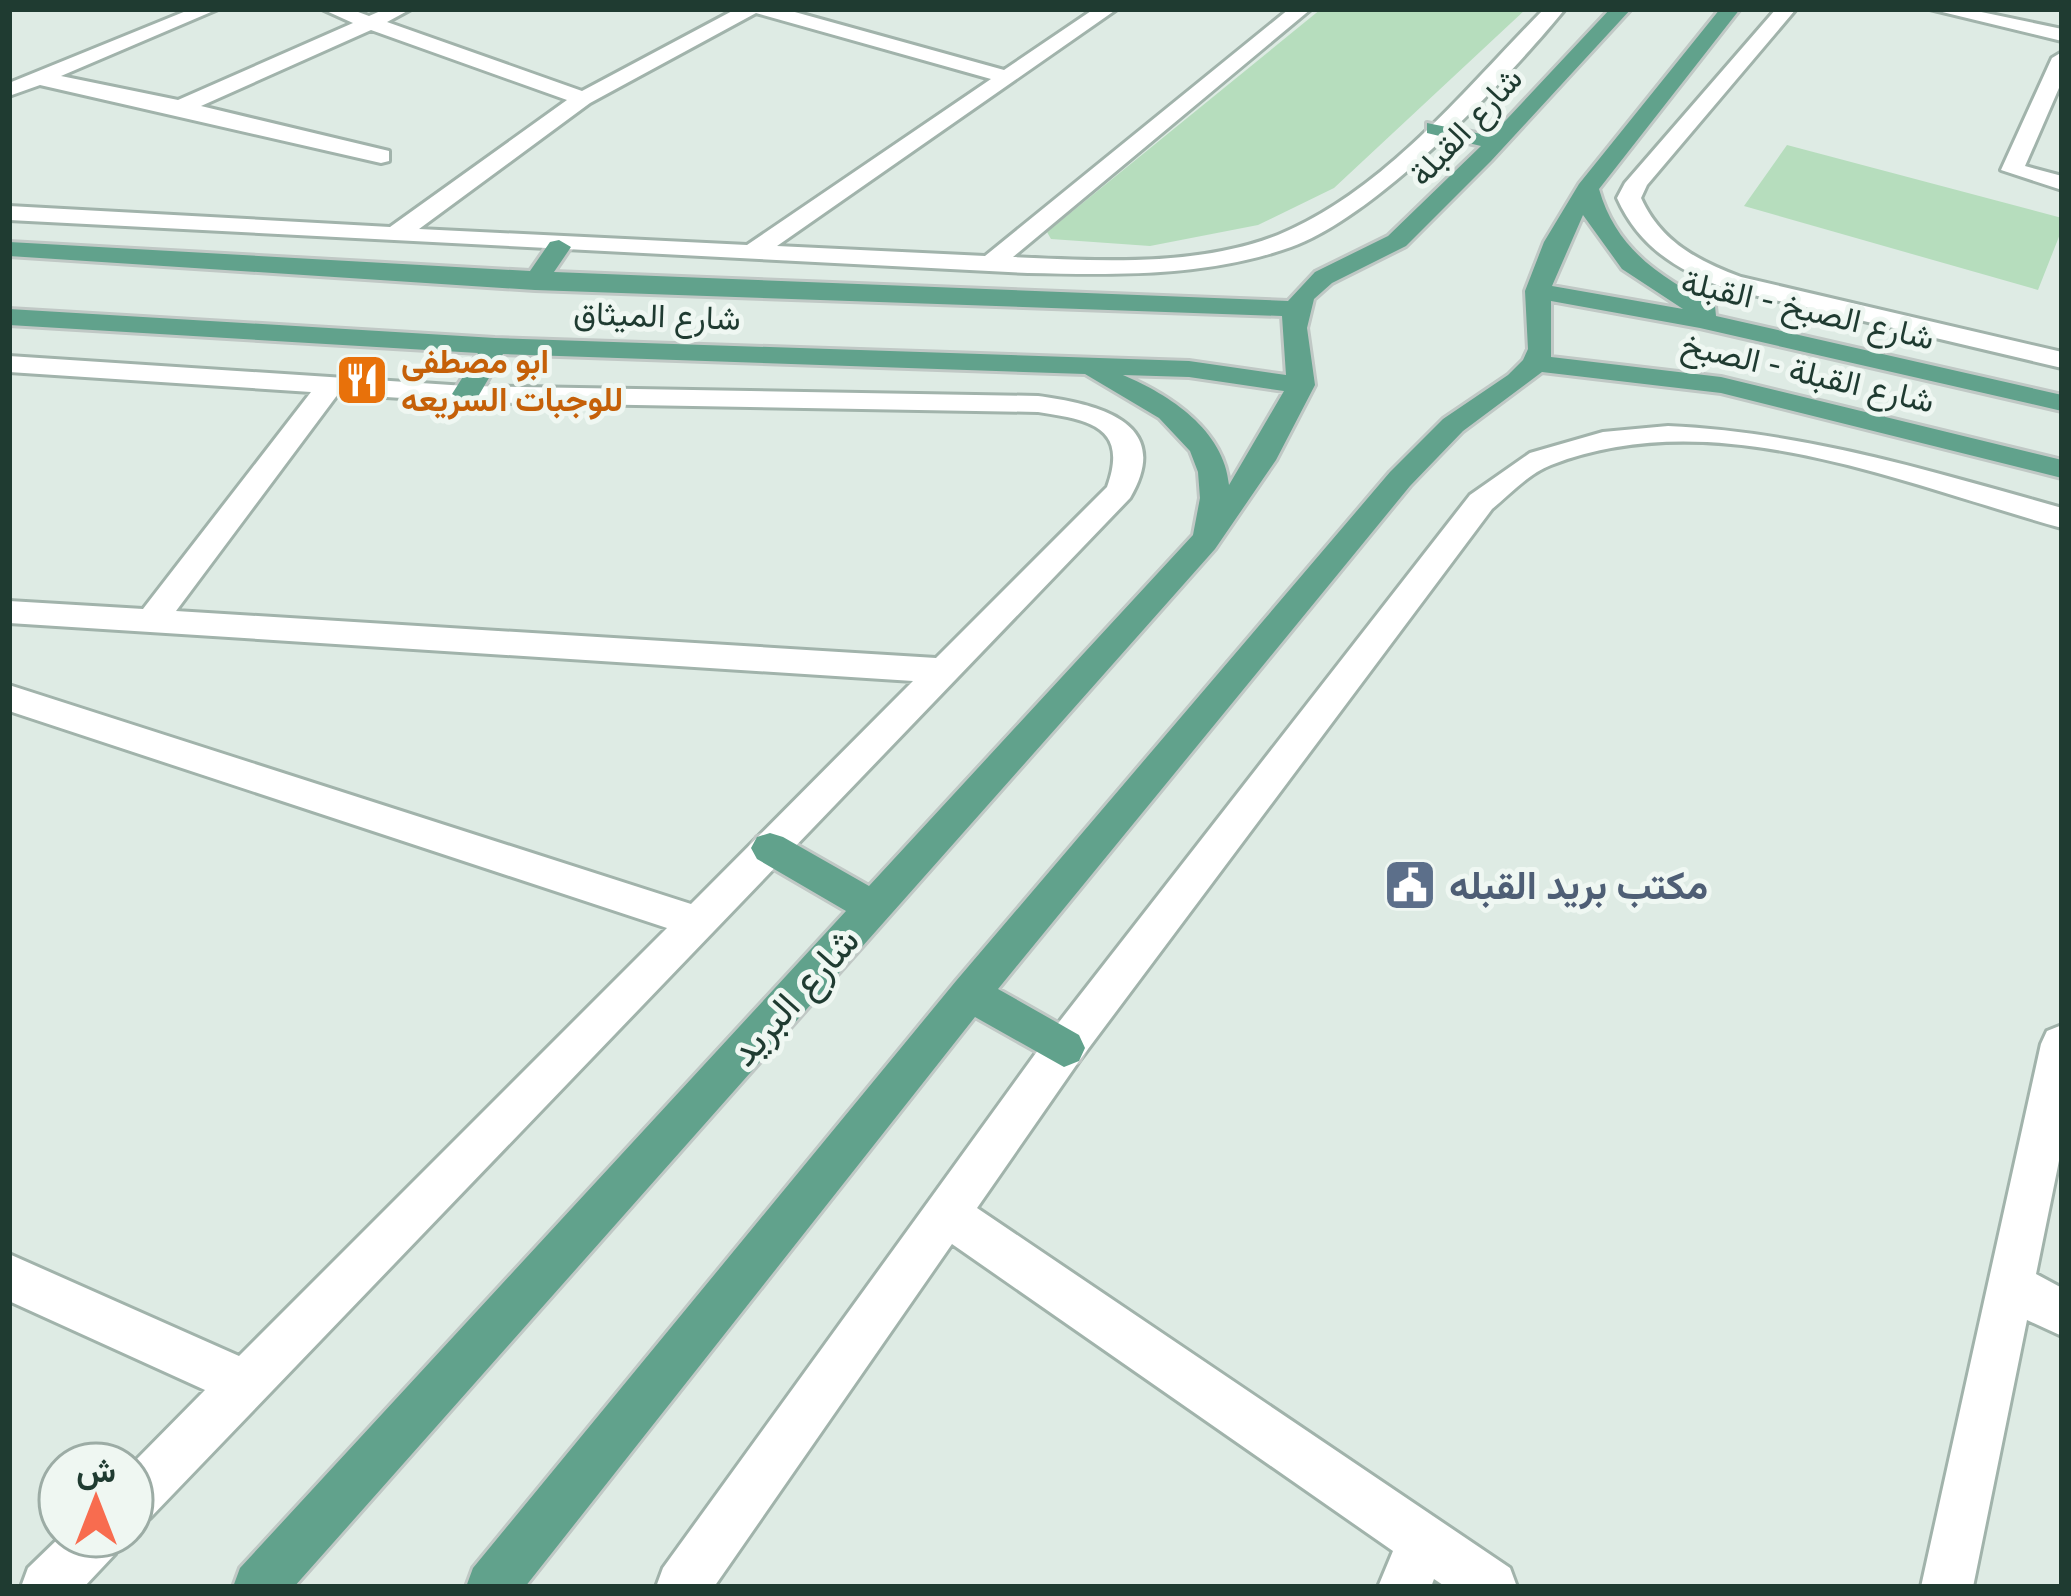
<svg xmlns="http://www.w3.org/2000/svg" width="2071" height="1596" font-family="'Fira Sans',Vazirmatn,sans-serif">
	<rect width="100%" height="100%" fill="#deebe4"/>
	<path fill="#b6ddbd" d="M 1321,9 L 1526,9 L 1334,188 L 1258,225 L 1150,246 L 1051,239 L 1047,232 Z
		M 1787,145 L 2062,218 L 2062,229 L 2038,290 L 1744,206 Z"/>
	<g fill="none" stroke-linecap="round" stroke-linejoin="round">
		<g stroke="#a1b3ab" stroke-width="6">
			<path id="minor" d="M 191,9 L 218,9 L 61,76 L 178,100 L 353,23 L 322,9 L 350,9 L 369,16 L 385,9 L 411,9 L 387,22 L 582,91 L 736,9 L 784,9 L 1004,70 L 1094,9 L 1117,9 L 777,246 L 985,256 L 1289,9 L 1311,9 L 1013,257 C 1098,261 1198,267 1278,235 C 1385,191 1465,89 1544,9 L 1565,9 C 1506,81 1377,216 1291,247 C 1207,277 1115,275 1028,273 L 9,220 L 9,206 L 390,227 L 567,100 L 371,30 L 201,106 L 389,151 L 389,161 L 381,163 L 40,85 L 9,96 L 9,83 ZM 756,13 L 991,79 L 747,245 L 419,229 L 590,103 Z
				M 1776,9 L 1796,9 L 1647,185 L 1641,198 C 1661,242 1698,261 1741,277 L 2062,352 L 2062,368 L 1724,288 C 1676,269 1639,247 1617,198 L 1625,183 Z
				M 1930,9 L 1967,9 L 2062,29 L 2062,41 Z
				M 2062,52 L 2062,81 L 2025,166 L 2062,176 L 2062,190 L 2001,170 L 2052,58 Z
				M 9,356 L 466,386 L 1038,396 C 1096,404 1175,421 1130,498 L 150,1518 L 132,1525 L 132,1464 L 205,1390 L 9,1301 L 9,1254 L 239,1356 L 667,928 L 9,711 L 9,685 L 691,904 L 913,681 L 9,623 L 9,601 L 143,609 L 311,392 L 9,372 ZM 338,394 L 466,402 L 1038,412 C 1089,420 1129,426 1107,487 L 936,658 L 176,611 Z
				M 1668,426 C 1804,432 1931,471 2062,508 L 2062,528 C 1903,484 1715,401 1551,465 C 1528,474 1510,494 1492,509 L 1079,1061 L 977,1208 L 1510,1568 L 1517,1587 L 1446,1587 L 1434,1579 L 1431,1587 L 1378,1587 L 1393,1551 L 952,1244 L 714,1587 L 656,1587 L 663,1568 L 1049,1035 L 1470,495 L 1530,453 L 1603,432 Z
				M 2062,1025 L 2062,1146 L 2036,1274 L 2062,1288 L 2062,1336 L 2027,1320 L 1973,1587 L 1921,1587 L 2041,1044 L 2047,1031 Z
				M 61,1536 L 123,1536 L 115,1554 L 84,1587 L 21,1587 L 28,1568 Z"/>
		</g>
		<g stroke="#c0c8c5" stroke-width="6">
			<path id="major" d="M 1610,9 L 1631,9 L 1491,161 L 1406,246 L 1332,283 L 1314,299 L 1307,328 L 1315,385 L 1276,460 L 1215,549 L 294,1587 L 233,1587 L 240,1568 L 846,911 L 757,859 L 751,848 L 757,837 L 770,833 L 783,837 L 869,886 L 1193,535 L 1200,498 L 1198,472 L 1190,451 L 1159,418 L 1085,374 L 503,354 L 476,400 L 466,402 L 452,394 L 478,353 L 9,325 L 9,309 L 495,338 L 1189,361 L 1286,375 L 1282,316 L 535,290 L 9,256 L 9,242 L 530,271 L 550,242 L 559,240 L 571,247 L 554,272 L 1288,301 L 1315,272 L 1388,236 L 1481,146 L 1427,133 L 1427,123 L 1491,136 ZM 1123,375 L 1189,377 L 1284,391 L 1229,485 C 1224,430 1170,395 1123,375 Z
				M 1720,9 L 1740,9 L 1599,189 C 1616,250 1662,278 1715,306 L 1716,316 L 2062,395 L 2062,411 L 1700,328 L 1551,301 L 1551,357 L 1721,377 L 2062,460 L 2062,478 L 1721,393 L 1542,372 L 1463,431 L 1410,486 L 998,989 L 1079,1035 L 1085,1048 L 1079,1061 L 1064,1067 L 975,1017 L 525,1587 L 466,1587 L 473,1568 L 956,981 L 1390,472 L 1443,419 L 1508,375 L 1523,360 L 1528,349 L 1525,291 L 1544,242 L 1579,184 ZM 1583,215 L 1622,269 L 1683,309 L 1552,286 Z"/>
		</g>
		<use href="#minor" fill="#fff" fill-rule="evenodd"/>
		<use href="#major" fill="#61a28c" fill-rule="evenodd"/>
	</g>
	<defs>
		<g id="restaurant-square" transform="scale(2.7)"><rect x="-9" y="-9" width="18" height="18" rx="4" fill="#e8710a" stroke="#eff7f2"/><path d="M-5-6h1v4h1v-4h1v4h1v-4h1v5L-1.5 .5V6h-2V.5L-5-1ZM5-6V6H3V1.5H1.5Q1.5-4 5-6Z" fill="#fff"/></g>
		<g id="civic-square" transform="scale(2.7)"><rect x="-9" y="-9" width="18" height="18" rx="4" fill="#5c6f8a" stroke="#eff7f2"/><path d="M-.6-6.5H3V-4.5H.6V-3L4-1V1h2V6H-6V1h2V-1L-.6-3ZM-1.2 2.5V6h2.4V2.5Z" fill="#fff"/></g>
	</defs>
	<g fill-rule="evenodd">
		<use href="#restaurant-square" x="362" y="380"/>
		<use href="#civic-square" x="1410" y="885"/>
	</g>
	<g text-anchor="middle" stroke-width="10" stroke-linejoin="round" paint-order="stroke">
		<g font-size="33" fill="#1f3b31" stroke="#eff7f2">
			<text transform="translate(1465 126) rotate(-47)" y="12">شارع القبلة</text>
			<text transform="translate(1808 309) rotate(13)" y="12">شارع الصبخ - القبلة</text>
			<text transform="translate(657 315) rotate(2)" y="12">شارع الميثاق</text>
			<text transform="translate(1808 372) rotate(13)" y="12">شارع القبلة - الصبخ</text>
		</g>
		<g font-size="33" font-weight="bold" fill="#c56008" stroke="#eff7f2" text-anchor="start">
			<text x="401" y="373">ابو مصطفى<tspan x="401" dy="38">للوجبات السريعه</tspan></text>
		</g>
		<g font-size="39" font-weight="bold" fill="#4e5e75" stroke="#eff7f2" text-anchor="start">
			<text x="1449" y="899">مكتب بريد القبله</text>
		</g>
		<g font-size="39" fill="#1f3b31" stroke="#eff7f2">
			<text transform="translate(794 996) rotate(-48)" y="14">شارع البريد</text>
		</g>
	</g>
	<rect width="2071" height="1596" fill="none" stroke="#1f3b31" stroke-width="24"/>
	<g transform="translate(96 1500)"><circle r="57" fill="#eff7f2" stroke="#9caca5" stroke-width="3"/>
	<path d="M0-9L21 45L0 30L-21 45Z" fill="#f86c4f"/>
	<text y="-18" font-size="33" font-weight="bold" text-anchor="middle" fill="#1f3b31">ش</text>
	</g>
</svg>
